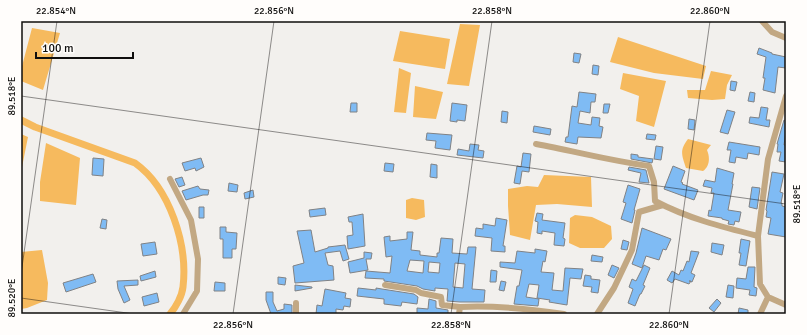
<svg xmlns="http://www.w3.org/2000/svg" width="807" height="335" font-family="Signika,sans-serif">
	<rect width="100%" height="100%" fill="#f2f0ed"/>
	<path fill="#f6ba5e" d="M 460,24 L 480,25 L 469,86 L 447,84 Z
		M 32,28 L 60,33 L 43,90 L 21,81 L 21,70 Z
		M 400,31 L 450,39 L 445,69 L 393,61 Z
		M 618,37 L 706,66 L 703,79 L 654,73 L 610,62 Z
		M 399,68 L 411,73 L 406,113 L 394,112 Z
		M 711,71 L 732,75 L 727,85 L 725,99 L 712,100 L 688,98 L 687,90 L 705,90 Z
		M 623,73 L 666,81 L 654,127 L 636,121 L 639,96 L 620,89 Z
		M 415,86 L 443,92 L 436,119 L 413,117 Z
		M 21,134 L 28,137 L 21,172 Z
		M 688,139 L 711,145 L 707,150 C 710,157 710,166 703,171 L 686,168 C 682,155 679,151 688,139 Z
		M 46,143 L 80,158 L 76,205 L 40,201 L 40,182 Z
		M 544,175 L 591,177 L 592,207 L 557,204 L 536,205 L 530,240 L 510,235 L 508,206 L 508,189 L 527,186 L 538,187 Z
		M 412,198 L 424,200 L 425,217 L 416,220 L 406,218 L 406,200 Z
		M 575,215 L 592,217 L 611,226 L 612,239 L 604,248 L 580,248 L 569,243 L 570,218 Z
		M 42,250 L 48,283 L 47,300 L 27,308 L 21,309 L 21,252 Z"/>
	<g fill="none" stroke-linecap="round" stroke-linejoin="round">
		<path stroke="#f6ba5e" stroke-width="7" d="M 21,120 L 35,127 L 135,163 C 170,188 188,245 183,287 C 182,296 176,307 170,314"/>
	</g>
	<path fill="#7fbbf4" stroke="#808285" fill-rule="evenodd" d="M 759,48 L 772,53 L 772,54 L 786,57 L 786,68 L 778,67 L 775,93 L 763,90 L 765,78 L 763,78 L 766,57 L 757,54 Z
		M 574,53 L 581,54 L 579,63 L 573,62 Z
		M 593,65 L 599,66 L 598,75 L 592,74 Z
		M 731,81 L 737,82 L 735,91 L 730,90 Z
		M 579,92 L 596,94 L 595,102 L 591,102 L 590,113 L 580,111 L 578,123 L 591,125 L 592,117 L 600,118 L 599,126 L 603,127 L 601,138 L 578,137 L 577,144 L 565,142 L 566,137 L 568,137 L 572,106 L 577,107 Z
		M 750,92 L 755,93 L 754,102 L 748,101 Z
		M 351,103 L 357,103 L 357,112 L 350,112 Z
		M 452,103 L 467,105 L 465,121 L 457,120 L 457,122 L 450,121 Z
		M 604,104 L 610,104 L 608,113 L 603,113 Z
		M 761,107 L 768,108 L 766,120 L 770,120 L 769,127 L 749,123 L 750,117 L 759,118 Z
		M 727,110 L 735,112 L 728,134 L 720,132 Z
		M 502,111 L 508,112 L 507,123 L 501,122 Z
		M 689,119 L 695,120 L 694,130 L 688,129 Z
		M 784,120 L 786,121 L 786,131 L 784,145 L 786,145 L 786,162 L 779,161 L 781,152 L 777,152 L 778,144 L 777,144 Z
		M 534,126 L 551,129 L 550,135 L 533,132 Z
		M 427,133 L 452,135 L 450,150 L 435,148 L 436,141 L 426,140 Z
		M 647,134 L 656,135 L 655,140 L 646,139 Z
		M 729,142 L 760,147 L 759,155 L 748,153 L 747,159 L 736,157 L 735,163 L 729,162 L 731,150 L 727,150 Z
		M 470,144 L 479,145 L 478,150 L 484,151 L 483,158 L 457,155 L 458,149 L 469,151 Z
		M 656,146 L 663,147 L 661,160 L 654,159 Z
		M 523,153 L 531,154 L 529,172 L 522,171 L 520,184 L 514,183 L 517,166 L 521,167 Z
		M 631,154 L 638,155 L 638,157 L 653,159 L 652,163 L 631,159 Z
		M 93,158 L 104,159 L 103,176 L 92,175 Z
		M 201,158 L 204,167 L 196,171 L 195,168 L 185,171 L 182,163 Z
		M 385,163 L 394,164 L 393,172 L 384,171 Z
		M 431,164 L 437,165 L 437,178 L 430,177 Z
		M 673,166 L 685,171 L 681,182 L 683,183 L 682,184 L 698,190 L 694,200 L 664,189 Z
		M 629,167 L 646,170 L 649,183 L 639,182 L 641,173 L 628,170 Z
		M 717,168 L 734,173 L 732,184 L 733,184 L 728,210 L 741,212 L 739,222 L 735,221 L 734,225 L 728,224 L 729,221 L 722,219 L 722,218 L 708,216 L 709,210 L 711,211 L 714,193 L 711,193 L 712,188 L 703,186 L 705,180 L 715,182 Z
		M 772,172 L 784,174 L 780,192 L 783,193 L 781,203 L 782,203 L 782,206 L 786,207 L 786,237 L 768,234 L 771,218 L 766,217 L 767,211 L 766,210 Z
		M 182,177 L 185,185 L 179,187 L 175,179 Z
		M 229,183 L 238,185 L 237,192 L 228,191 Z
		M 628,185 L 640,189 L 634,210 L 635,210 L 632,223 L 621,219 L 626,203 L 623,202 Z
		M 198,186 L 200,189 L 209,190 L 208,195 L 203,195 L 186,200 L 182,191 Z
		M 752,187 L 760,188 L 757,209 L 749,207 Z
		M 253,190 L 254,197 L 245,199 L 244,193 Z
		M 199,207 L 204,207 L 204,218 L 199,218 Z
		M 325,208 L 326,215 L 310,217 L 309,210 Z
		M 537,213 L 543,214 L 542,220 L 565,223 L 563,238 L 565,239 L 564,246 L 554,245 L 555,233 L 542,231 L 542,234 L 537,233 L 538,222 L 535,221 Z
		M 363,214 L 365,246 L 348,249 L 347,236 L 353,235 L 352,222 L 349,222 L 348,217 Z
		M 496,218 L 507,220 L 503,246 L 505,246 L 505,252 L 491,251 L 492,238 L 475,236 L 476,228 L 483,229 L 483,224 L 495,226 Z
		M 102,219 L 107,220 L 106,229 L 100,228 Z
		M 220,227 L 226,227 L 226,232 L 237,233 L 236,249 L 232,249 L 232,258 L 223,258 L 223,239 L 220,239 Z
		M 642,228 L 671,239 L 666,250 L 663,249 L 659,260 L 646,256 L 642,268 L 632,264 L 636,253 Z
		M 311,230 L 315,252 L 328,248 L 328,247 L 345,245 L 349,259 L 343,261 L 340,251 L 325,253 L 328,265 L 333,266 L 334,280 L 295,283 L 293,266 L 304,263 L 297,231 Z
		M 407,232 L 413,232 L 411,250 L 420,251 L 420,255 L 437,257 L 437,253 L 439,253 L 441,238 L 453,239 L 452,253 L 467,254 L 468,247 L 476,247 L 472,289 L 485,290 L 484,302 L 460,302 L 447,301 L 448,289 L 435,288 L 435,291 L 423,289 L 417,286 L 384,281 L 384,279 L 365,278 L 366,271 L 390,273 L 392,256 L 386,257 L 384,237 L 390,236 L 390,241 L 407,239 ZM 410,260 L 424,261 L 423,273 L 407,271 ZM 429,262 L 440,263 L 439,273 L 428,272 ZM 455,263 L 465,264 L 463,288 L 453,287 Z
		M 741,239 L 750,241 L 746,266 L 739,265 L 741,253 L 739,253 Z
		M 623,240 L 629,242 L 627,250 L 621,249 Z
		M 155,242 L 157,254 L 143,256 L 141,244 Z
		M 712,243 L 724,245 L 722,255 L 711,252 Z
		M 535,249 L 547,251 L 545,262 L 543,261 L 541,272 L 554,273 L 552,290 L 563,291 L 565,268 L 583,269 L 581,279 L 570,278 L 567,305 L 549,302 L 550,300 L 537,298 L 539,285 L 529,284 L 526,297 L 539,299 L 538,306 L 514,304 L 517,286 L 519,286 L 522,270 L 500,267 L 500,262 L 515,263 L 517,251 L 535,253 Z
		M 691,251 L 699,252 L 691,273 L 695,275 L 692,282 L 689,281 L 691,281 L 689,284 L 675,279 L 672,283 L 667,280 L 672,271 L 679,275 L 681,270 L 683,271 L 687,261 L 689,262 Z
		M 364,252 L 372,253 L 371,259 L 366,259 L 368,270 L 350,273 L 348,262 L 364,258 Z
		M 592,255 L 603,257 L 602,262 L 591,261 Z
		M 612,265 L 619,268 L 614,278 L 608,275 Z
		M 644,265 L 650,268 L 643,285 L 645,286 L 641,294 L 640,294 L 635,306 L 628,303 L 633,289 L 629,287 L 632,279 L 636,281 Z
		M 748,267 L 755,267 L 754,287 L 757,288 L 756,296 L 749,295 L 750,290 L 736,288 L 737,278 L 746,279 Z
		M 491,270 L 497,271 L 496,282 L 490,282 Z
		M 155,271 L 156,277 L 141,281 L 140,276 Z
		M 93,274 L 96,282 L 66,292 L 63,283 Z
		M 585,275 L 591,276 L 591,279 L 600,280 L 598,293 L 591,292 L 592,287 L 583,286 Z
		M 278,277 L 286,278 L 285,285 L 278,284 Z
		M 138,280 L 138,285 L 124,286 L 130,300 L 124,303 L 118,289 L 117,281 Z
		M 501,281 L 506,282 L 504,291 L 499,290 Z
		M 215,282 L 225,283 L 225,291 L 214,291 Z
		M 295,285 L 312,287 L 312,288 L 295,291 Z
		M 728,285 L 734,286 L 733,298 L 726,297 Z
		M 358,288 L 376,290 L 376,288 L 382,289 L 414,294 L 418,297 L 417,304 L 402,302 L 401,306 L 384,304 L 384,299 L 357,296 Z
		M 325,289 L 346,293 L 345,298 L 351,299 L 350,307 L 344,306 L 343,310 L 336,309 L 336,314 L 316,314 L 317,305 L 322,306 Z
		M 266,292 L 273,292 L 273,302 L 277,311 L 284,309 L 284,304 L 292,305 L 292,314 L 271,314 L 266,300 Z
		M 157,293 L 159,302 L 144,306 L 142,297 Z
		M 429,299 L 436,301 L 436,308 L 448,310 L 448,314 L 417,314 L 417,308 L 428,309 Z
		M 717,299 L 721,303 L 714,312 L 709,308 Z
		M 739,308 L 748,310 L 748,314 L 738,314 Z"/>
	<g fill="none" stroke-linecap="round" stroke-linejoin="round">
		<path stroke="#c2a883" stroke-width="6" d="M 762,21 L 772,32 L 786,38
			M 786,96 L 768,159 L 758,236 L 760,284 L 768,297 L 786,305
			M 536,144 C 574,151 611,161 649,166 L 654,182 L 655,201 C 687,218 722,227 758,236
			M 170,179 L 191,220 L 198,259 L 197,291 L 183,314
			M 385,285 L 416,290 L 421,293 L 441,297 L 442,305 L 460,307
			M 296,303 L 296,314
			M 459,314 L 460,307 C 495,305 530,309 564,314
			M 597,314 L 614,288 L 632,250 L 639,212 L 663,205
			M 760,314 L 768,297"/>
	</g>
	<path fill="none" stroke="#0f0e0d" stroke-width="1" stroke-opacity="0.45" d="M 21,96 L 786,204M 21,274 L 57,21M 21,298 L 134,314M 233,314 L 274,21M 451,314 L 492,21M 669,314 L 710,21"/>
	<rect width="807" height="335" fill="none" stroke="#fffdfb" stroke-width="44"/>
	<path d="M36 52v6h97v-6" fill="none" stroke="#0f0e0d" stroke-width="2"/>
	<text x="42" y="52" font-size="12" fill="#0f0e0d" stroke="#fffdfb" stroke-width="3" paint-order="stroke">100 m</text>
	<rect x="22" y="22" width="763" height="291" fill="none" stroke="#0f0e0d" stroke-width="1.5"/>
	<g font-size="10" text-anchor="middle" fill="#0f0e0d">
		<text x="56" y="14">22.854°N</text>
		<text x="274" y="14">22.856°N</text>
		<text x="492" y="14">22.858°N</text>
		<text x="710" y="14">22.860°N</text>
		<text transform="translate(11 96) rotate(-90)" y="4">89.518°E</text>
		<text transform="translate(796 204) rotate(-90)" y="4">89.518°E</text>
		<text transform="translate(11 298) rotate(-90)" y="4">89.520°E</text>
		<text x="233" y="328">22.856°N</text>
		<text x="451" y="328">22.858°N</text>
		<text x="669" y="328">22.860°N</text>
	</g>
</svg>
